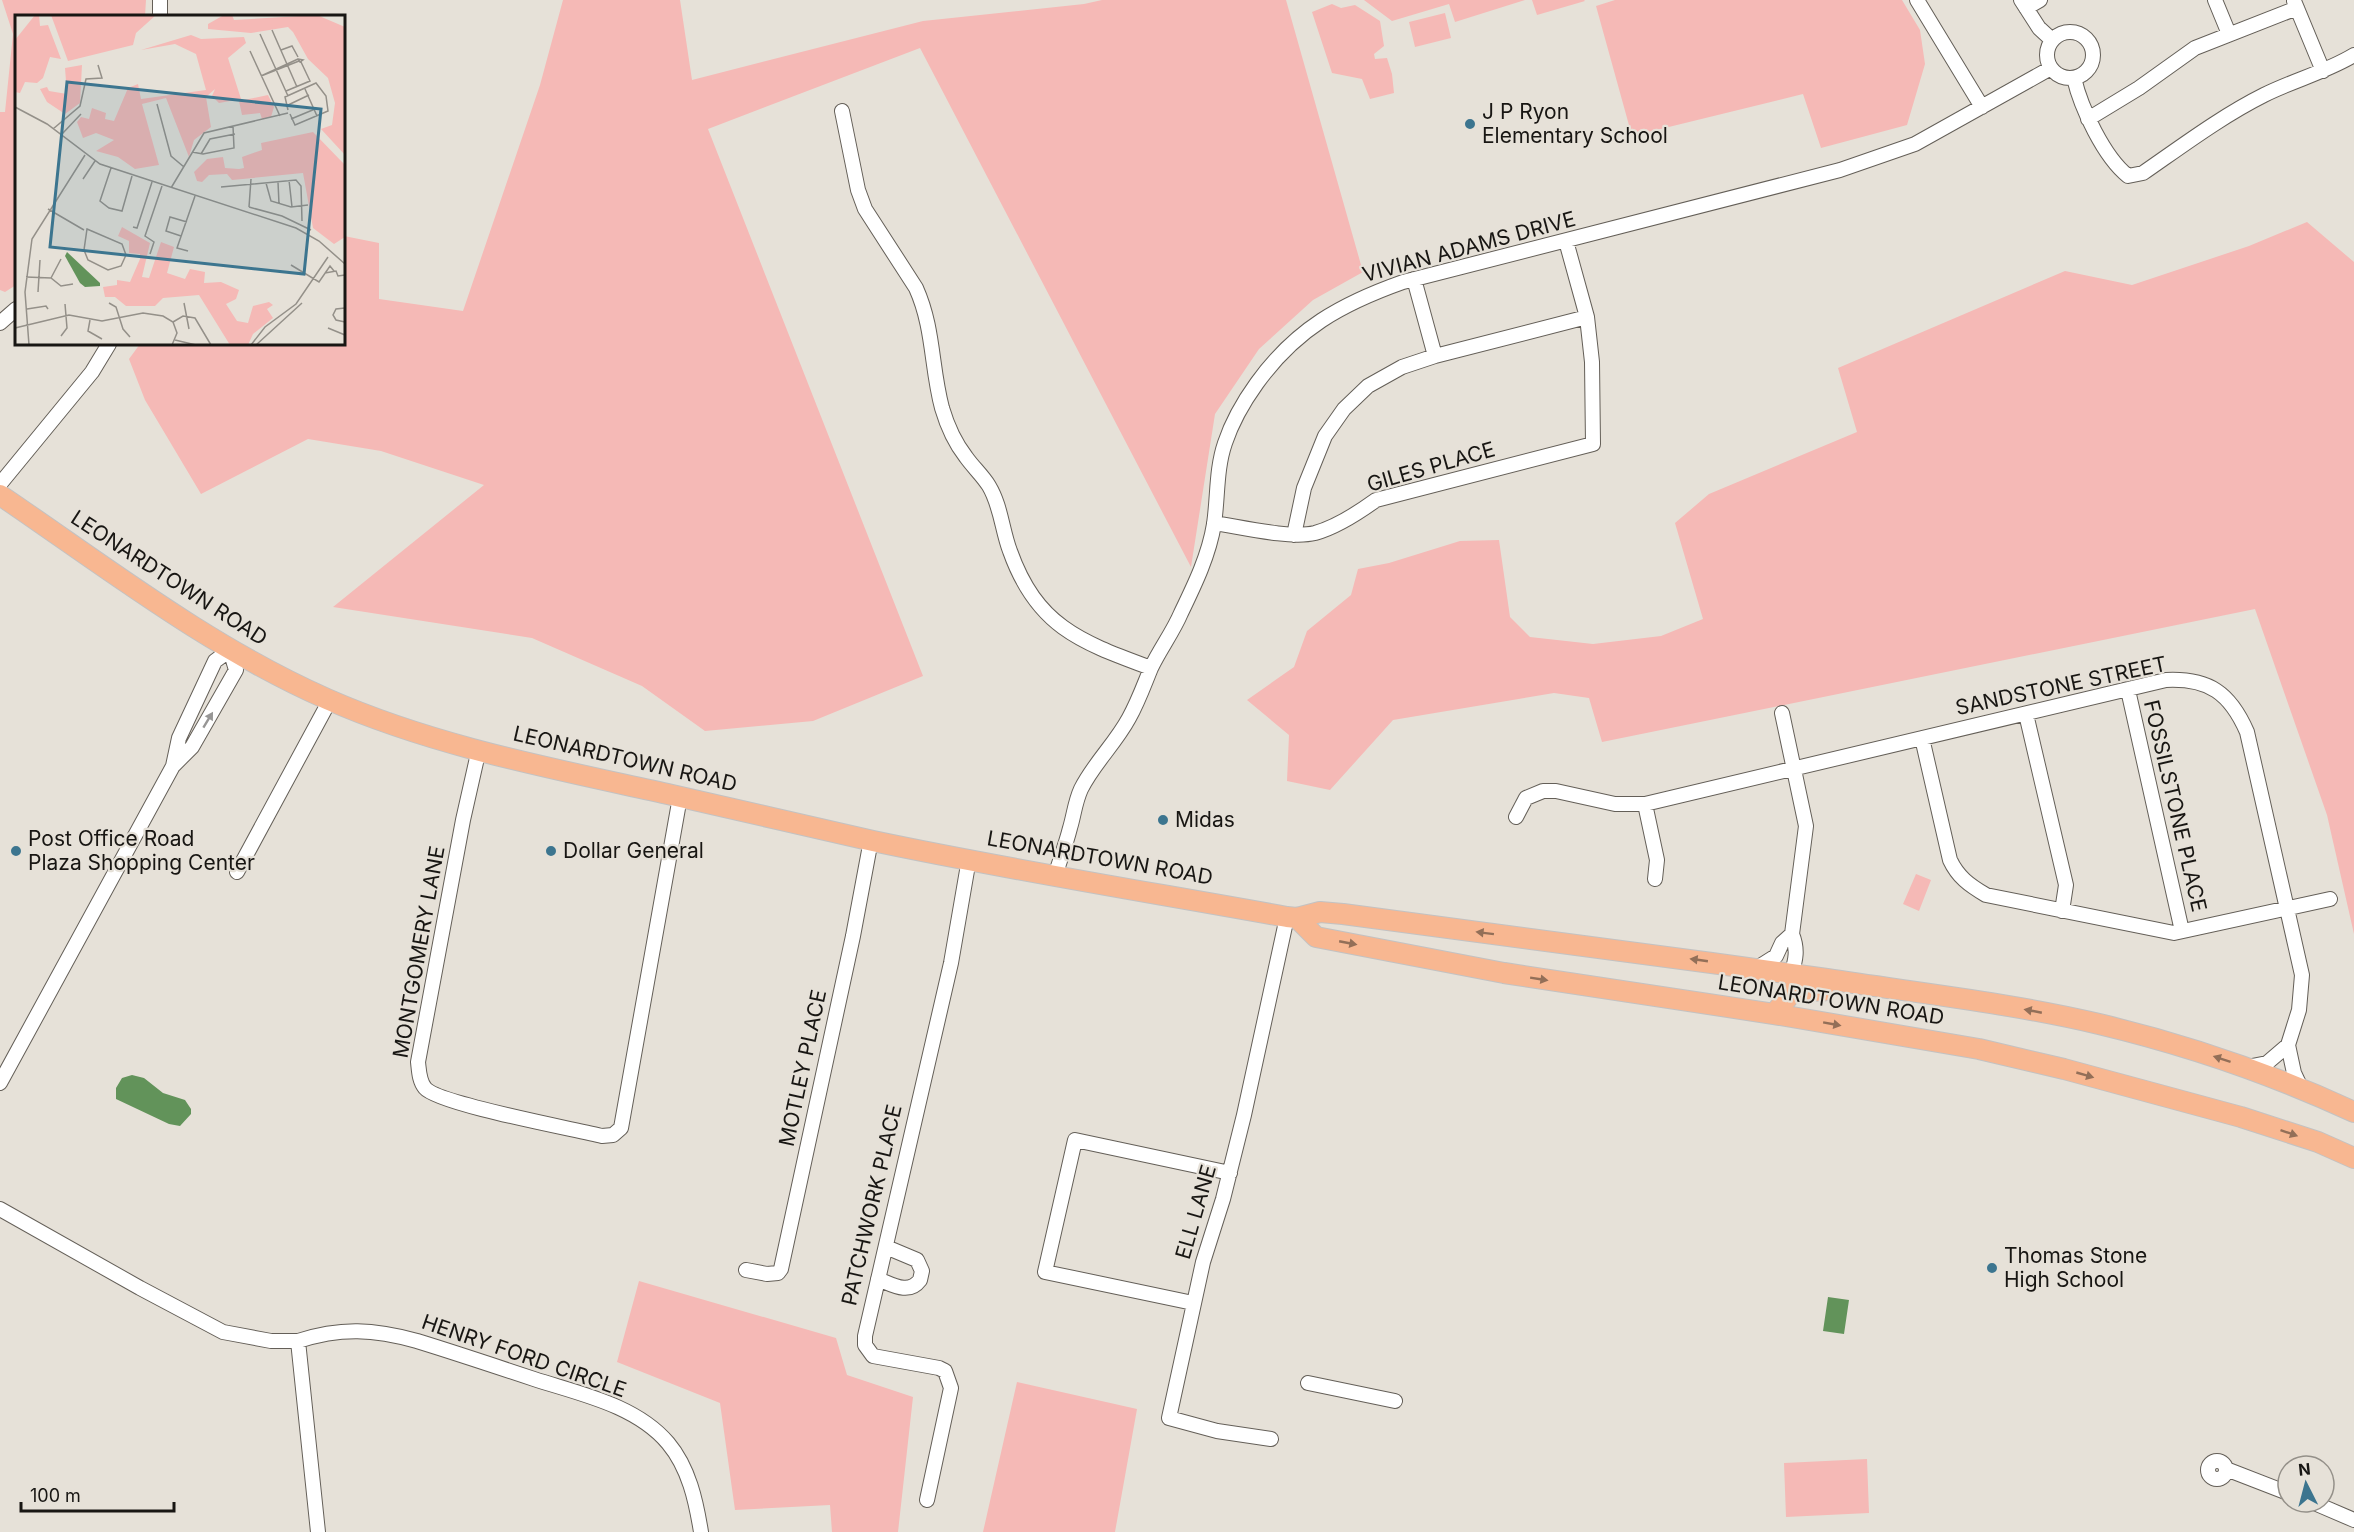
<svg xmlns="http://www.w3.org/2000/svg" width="2354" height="1532" font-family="Inter,sans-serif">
	<rect width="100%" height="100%" fill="#e6e1d8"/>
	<path fill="#f5b9b6" d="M 2,0 L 146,0 L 145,16 L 16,16 L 16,285 L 5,292 L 0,290 L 0,112 L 5,112 L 13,34 Z
		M 563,0 L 680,0 L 692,80 L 923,21 L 1084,4 L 1102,0 L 1286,0 L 1363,272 L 1313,300 L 1259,349 L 1215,414 L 1191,567 L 920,48 L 708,129 L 923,676 L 813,721 L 705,731 L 642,686 L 532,638 L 333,607 L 484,485 L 381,451 L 308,439 L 201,494 L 145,400 L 129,359 L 140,344 L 344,344 L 344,236 L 379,243 L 379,299 L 463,311 L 540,85 Z
		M 1364,0 L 1525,0 L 1455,22 L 1449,4 L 1392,21 Z
		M 1532,0 L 1584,0 L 1585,1 L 1537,15 Z
		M 1615,0 L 1902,0 L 1920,30 L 1925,64 L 1907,125 L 1821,148 L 1803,94 L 1632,136 L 1596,6 Z
		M 1332,4 L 1341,8 L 1355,5 L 1380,21 L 1384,46 L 1374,54 L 1375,59 L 1387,58 L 1392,74 L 1394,93 L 1370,99 L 1362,79 L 1332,73 L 1312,12 Z
		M 1445,13 L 1451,38 L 1415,47 L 1409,22 Z
		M 2307,222 L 2354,262 L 2354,934 L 2327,815 L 2255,609 L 1602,742 L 1589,698 L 1554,693 L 1393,720 L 1330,790 L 1287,781 L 1289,735 L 1247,700 L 1294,667 L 1307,631 L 1351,595 L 1358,569 L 1389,563 L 1460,541 L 1499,540 L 1510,617 L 1530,637 L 1593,644 L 1661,636 L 1703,619 L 1675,523 L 1709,494 L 1857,432 L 1838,368 L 2065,271 L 2132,285 L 2249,246 Z
		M 1916,874 L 1931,880 L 1919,911 L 1903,904 Z
		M 639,1281 L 836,1338 L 847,1375 L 913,1397 L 898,1532 L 832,1532 L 830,1505 L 735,1510 L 720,1403 L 617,1362 Z
		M 1017,1382 L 1137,1409 L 1115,1532 L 983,1532 Z
		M 1867,1459 L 1869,1513 L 1786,1517 L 1784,1463 Z"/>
	<path fill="#62935a" d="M 132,1075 L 144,1078 L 163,1093 L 185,1100 L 191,1109 L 191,1114 L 180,1126 L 169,1124 L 116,1099 L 116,1088 L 122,1078 Z
		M 1828,1297 L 1849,1300 L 1844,1334 L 1823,1331 Z"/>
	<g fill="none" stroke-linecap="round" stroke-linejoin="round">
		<g stroke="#645f58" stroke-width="16">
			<path id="minor" d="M 1917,0 L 1982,107
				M 2021,0 L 2039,28 L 2052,40
				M 2215,0 L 2229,34
				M 2294,1 L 2323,71
				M 2026,8 L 2040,0
				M 160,16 L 160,0
				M2047 55a23 23 0 1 1 46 0a23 23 0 1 1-46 0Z
				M 2074,78 C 2081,108 2104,157 2128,176 L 2143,173 C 2182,146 2222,116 2264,95 C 2294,80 2326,72 2354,55
				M 842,111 L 858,190 L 865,209 L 916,288 C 934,328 931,367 942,408 C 947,425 955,443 966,457 C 973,467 983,476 989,486 C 1001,506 1002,530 1010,551 C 1037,627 1081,642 1151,668
				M 2088,119 L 2139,88 L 2195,48 L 2297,8
				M 1414,279 L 1435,356
				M 0,323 L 16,309
				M 0,484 L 92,372 L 109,344
				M 1214,523 C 1241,527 1290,539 1315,533 C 1337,527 1358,513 1376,500 L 1593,444 L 1592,362 L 1587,317 L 1566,241
				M 1294,535 L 1304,488 L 1325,436 L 1344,409 L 1368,386 L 1402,367 L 1435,356 L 1587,317
				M 2128,690 L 2182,931
				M 1782,713 L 1806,826 L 1792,934 C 1798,949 1796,960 1791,974
				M 2026,714 L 2066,885 L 2062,911
				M 1922,738 L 1950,860 C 1958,877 1969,885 1986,895 L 2174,933 L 2330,899
				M 479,749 L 463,820 L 418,1062 C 419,1070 419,1081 425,1088 C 438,1104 574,1129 602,1136 L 613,1135 L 621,1128 L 680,797
				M 1645,804 L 1657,860 L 1655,879
				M 1516,817 L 1526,798 L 1543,791 L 1556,791 L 1615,804 L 1645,804 L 2166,680 C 2209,678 2230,693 2247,732 L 2302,975 L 2299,1010 L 2288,1045
				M 237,872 L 330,700
				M 1055,876 C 1060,860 1066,844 1070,828 C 1074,815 1075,802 1081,789 C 1094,763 1115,744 1129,718 C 1138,702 1144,685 1151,668 C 1160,649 1173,632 1181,613 C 1195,584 1209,555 1214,524 C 1218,497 1216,469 1225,443 C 1232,422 1244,401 1257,383 C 1296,329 1341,304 1403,282 L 1840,170 L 1915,144 L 2051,68
				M 1757,968 L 1776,956 L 1782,943 L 1792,934
				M 2247,1067 L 2267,1063 L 2288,1045 L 2294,1073 L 2301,1088
				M 0,1083 L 173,766 L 179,738 L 215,661 L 230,650 L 236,670 L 192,747 L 173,766
				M 0,1209 L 140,1288 L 223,1332 L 271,1341 L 298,1341
				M 746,1270 L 767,1274 L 778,1273 L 781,1269 L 853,936 L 871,840
				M 878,1279 C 893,1285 909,1295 920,1280 L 922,1271 L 917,1260 L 886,1247
				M 1193,1303 L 1045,1272 L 1075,1140 L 1230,1173
				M 1308,1383 L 1395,1401
				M 1271,1439 L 1217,1431 L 1169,1418 L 1203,1262 L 1223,1199 L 1244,1115 L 1287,917
				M2208 1470a9 9 0 1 1 18 0a9 9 0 1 1-18 0Z
				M 2226,1469 L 2288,1493
				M 927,1500 L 951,1388 L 945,1371 L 939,1368 L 873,1356 L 865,1345 L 865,1336 L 951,963 L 969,859
				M 2312,1502 L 2354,1520
				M 318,1532 L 298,1341 C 341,1327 374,1329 417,1341 C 456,1353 495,1366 534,1379 C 580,1394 636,1405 668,1443 C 689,1468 696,1501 701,1532"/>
		</g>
		<g stroke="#c3c2c2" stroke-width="22">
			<path id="highway" d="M 0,495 C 106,567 209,647 327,699 C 436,747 555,769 672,795 C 739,810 806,826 873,841 C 1010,870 1149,892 1287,917 L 1297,918 L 1320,912 L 1343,914 C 1505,936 1666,956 1827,979 C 1918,993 2010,1003 2099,1024 C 2187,1045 2272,1074 2354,1112
				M 1297,918 L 1316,937 L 1504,973 L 1774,1014 L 1979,1049 L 2064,1069 L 2241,1117 L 2318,1142 L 2354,1158
				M 1774,1014 L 1795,989 L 1823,991"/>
		</g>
		<use href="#minor" stroke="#fff" stroke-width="14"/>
		<use href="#highway" stroke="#f8b791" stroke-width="20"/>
	</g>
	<defs><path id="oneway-solid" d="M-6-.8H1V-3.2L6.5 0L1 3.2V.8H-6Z" transform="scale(1.5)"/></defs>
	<use fill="#979695" href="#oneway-solid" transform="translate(208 720) rotate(-59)"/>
	<g fill="#936f58">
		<use href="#oneway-solid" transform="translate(1485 933) rotate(-173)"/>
		<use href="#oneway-solid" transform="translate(1348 943) rotate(11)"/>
		<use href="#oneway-solid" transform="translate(1699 960) rotate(-172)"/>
		<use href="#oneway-solid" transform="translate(1539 979) rotate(9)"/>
		<use href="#oneway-solid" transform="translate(2033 1011) rotate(-169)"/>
		<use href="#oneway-solid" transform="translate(1832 1024) rotate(10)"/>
		<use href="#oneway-solid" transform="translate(2222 1059) rotate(-162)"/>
		<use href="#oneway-solid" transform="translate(2085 1075) rotate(16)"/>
		<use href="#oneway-solid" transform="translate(2289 1133) rotate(19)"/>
	</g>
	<g fill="#3c758f" stroke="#e6e1d8" stroke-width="2">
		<circle cx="1470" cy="124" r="6"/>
		<circle cx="1163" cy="820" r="6"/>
		<circle cx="16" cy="851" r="6"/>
		<circle cx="551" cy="851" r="6"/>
		<circle cx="1992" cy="1268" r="6"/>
	</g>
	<g text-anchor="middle" stroke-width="4.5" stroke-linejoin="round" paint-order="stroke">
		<g font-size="21" fill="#181613" stroke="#e6e1d8" text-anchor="start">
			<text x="1482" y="119">J P Ryon<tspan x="1482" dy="24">Elementary School</tspan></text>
			<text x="1175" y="827">Midas</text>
			<text x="28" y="846">Post Office Road<tspan x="28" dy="24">Plaza Shopping Center</tspan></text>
			<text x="563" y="858">Dollar General</text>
			<text x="2004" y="1263">Thomas Stone<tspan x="2004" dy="24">High School</tspan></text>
		</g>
		<g font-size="21" fill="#181613" stroke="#e6e1d8">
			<text transform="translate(1469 247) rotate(-15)" y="7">VIVIAN ADAMS DRIVE</text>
			<text transform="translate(1431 467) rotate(-16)" y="7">GILES PLACE</text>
			<text transform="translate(169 578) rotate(33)" y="7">LEONARDTOWN ROAD</text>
			<text transform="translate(2061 686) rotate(-12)" y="7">SANDSTONE STREET</text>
			<text transform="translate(625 759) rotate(13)" y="7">LEONARDTOWN ROAD</text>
			<text transform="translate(2175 806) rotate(77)" y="7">FOSSILSTONE PLACE</text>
			<text transform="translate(1100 858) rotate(10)" y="7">LEONARDTOWN ROAD</text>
			<text transform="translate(419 952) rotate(-80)" y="7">MONTGOMERY LANE</text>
			<text transform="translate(1831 1000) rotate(9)" y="7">LEONARDTOWN ROAD</text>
			<text transform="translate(803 1068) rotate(-78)" y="7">MOTLEY PLACE</text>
			<text transform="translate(872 1205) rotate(-77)" y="7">PATCHWORK PLACE</text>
			<text transform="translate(1196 1212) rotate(-74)" y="7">ELL LANE</text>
			<text transform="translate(524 1356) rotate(19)" y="7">HENRY FORD CIRCLE</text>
		</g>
	</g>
	<g transform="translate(15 15)">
		<rect width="330" height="330" fill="#e6e1d8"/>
		<path d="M 20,0 L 24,0 L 25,11 L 33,10 L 46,44 L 35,42 L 28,63 L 22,68 L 10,67 L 5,78 L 0,77 L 0,25 ZM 36,0 L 141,0 L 121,18 L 118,30 L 53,46 ZM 209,0 L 217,0 L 219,5 L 302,0 L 330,12 L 330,140 L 306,114 L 317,110 L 320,88 L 313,63 L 293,44 L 278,17 L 273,12 L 236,18 L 193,14 L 193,9 ZM 176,20 L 186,24 L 229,22 L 231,28 L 213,43 L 226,84 L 204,88 L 197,81 L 200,74 L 191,82 L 196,112 L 179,125 L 174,142 L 151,83 L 127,89 L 144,150 L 120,154 L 103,142 L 81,136 L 99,125 L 81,118 L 68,123 L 62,107 L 66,102 L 74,104 L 77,93 L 91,98 L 90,104 L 99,106 L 113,73 L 123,69 L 126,84 L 191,75 L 181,39 L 160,29 L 126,35 ZM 67,50 L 65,88 L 50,99 L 32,87 L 25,74 L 32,72 L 34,76 L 52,79 L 50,53 ZM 253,80 L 259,92 L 256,102 L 247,104 L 245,98 L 227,100 L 224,86 ZM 298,117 L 330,150 L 330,222 L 319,229 L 298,213 L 288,158 L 217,165 L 212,159 L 194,160 L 187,167 L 182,166 L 179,157 L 192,144 L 208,142 L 210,153 L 224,154 L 229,153 L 227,142 L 247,135 L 246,128 ZM 107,212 L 135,228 L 127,262 L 134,263 L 146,227 L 159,232 L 152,258 L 170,264 L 175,254 L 190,257 L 189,268 L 206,267 L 224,275 L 221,284 L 211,289 L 222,306 L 233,308 L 238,291 L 254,287 L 258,290 L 252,294 L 258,303 L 238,319 L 233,330 L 215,330 L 184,280 L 148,283 L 140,291 L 111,291 L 100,282 L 90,282 L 88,272 L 102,270 L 102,265 L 115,267 L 125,244 L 125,239 L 114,238 L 114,226 L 103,221 Z" fill="#f5b9b6"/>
		<path d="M 52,237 L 85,268 L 85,271 L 70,272 L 65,268 L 50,241 Z" fill="#62935a"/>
		<path fill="none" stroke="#949089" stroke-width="1.5" d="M 257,15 L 282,72M 245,19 L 273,81M 266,35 L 277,31 L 283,42M 235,36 L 265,101M 283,44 L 288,45 L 285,47 L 283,44 L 246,61 L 284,46M 290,74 L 302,101M 271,76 L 295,66 L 286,47M 142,89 L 156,141 L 169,152M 271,91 L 294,80M 0,92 L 32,109 L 85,149 L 281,213 L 304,226 L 330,249M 273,95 L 270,82 L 301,68 L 311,81 L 313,96 L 280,110 L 275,99M 276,104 L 300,94M 38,114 L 65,91 L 71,64 L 87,63 L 83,50M 47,119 L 66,99M 177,137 L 188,139 L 219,133 L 218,111M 186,139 L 195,124 L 220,119M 96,153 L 85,186 L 94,193 L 107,196 L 117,161M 68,164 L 80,146M 274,165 L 277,192M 263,167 L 264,189M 251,168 L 256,186 L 276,192 L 293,190M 206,172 L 281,165 L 286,171 L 287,206M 156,173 L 189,118 L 273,98M 234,192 L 236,164M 234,192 L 267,201 L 296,215M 33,194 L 69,215M 118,212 L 122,213 L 137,167M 72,214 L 107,229 L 111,240 L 106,251 L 93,255 L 73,245 L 69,235 ZM 166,221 L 151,216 L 155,202 L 172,207M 173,236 L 162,233 L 180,181M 135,239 L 139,227 L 130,221 L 147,171M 276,250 L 304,267 L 315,251 L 319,256M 310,258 L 321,256 L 323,261 L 330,260M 11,262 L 36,263 L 46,271 L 58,269M 36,263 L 46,244M 23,277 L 25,245M 94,288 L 101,292 L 108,314 L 115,322M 169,288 L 174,314M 330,293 L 321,294 L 318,300 L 321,305 L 330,307M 12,294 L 31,291 L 33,294M 75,305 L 73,316 L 87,324M 158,307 L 168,301 L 180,303 L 196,330M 0,313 L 54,300 L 87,306 L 128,298 L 148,301 L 158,307 L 162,318 L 157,330M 313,313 L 330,320M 46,321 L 52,313 L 50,289M 160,325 L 181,330M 14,330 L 10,277 L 17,224 L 70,140M 236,330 L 250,312 L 281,289 L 313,242M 241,330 L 287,288"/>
		<path fill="#3c758f" fill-opacity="0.15" stroke="#3c758f" stroke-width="3" d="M 52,67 L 306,94 L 289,259 L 35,232 Z"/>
		<rect width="330" height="330" fill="none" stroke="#181613" stroke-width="3"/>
	</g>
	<g transform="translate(2306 1484) rotate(354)"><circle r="28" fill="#e6e1d8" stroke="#949089" stroke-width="1.5"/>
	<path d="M0-4.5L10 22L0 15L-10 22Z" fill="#3c758f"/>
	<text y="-9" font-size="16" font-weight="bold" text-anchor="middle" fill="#181613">N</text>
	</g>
	<path d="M21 1502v9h153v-9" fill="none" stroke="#181613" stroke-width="3"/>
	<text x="30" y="1502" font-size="18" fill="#181613" stroke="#e6e1d8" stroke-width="4.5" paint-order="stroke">100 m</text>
</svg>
